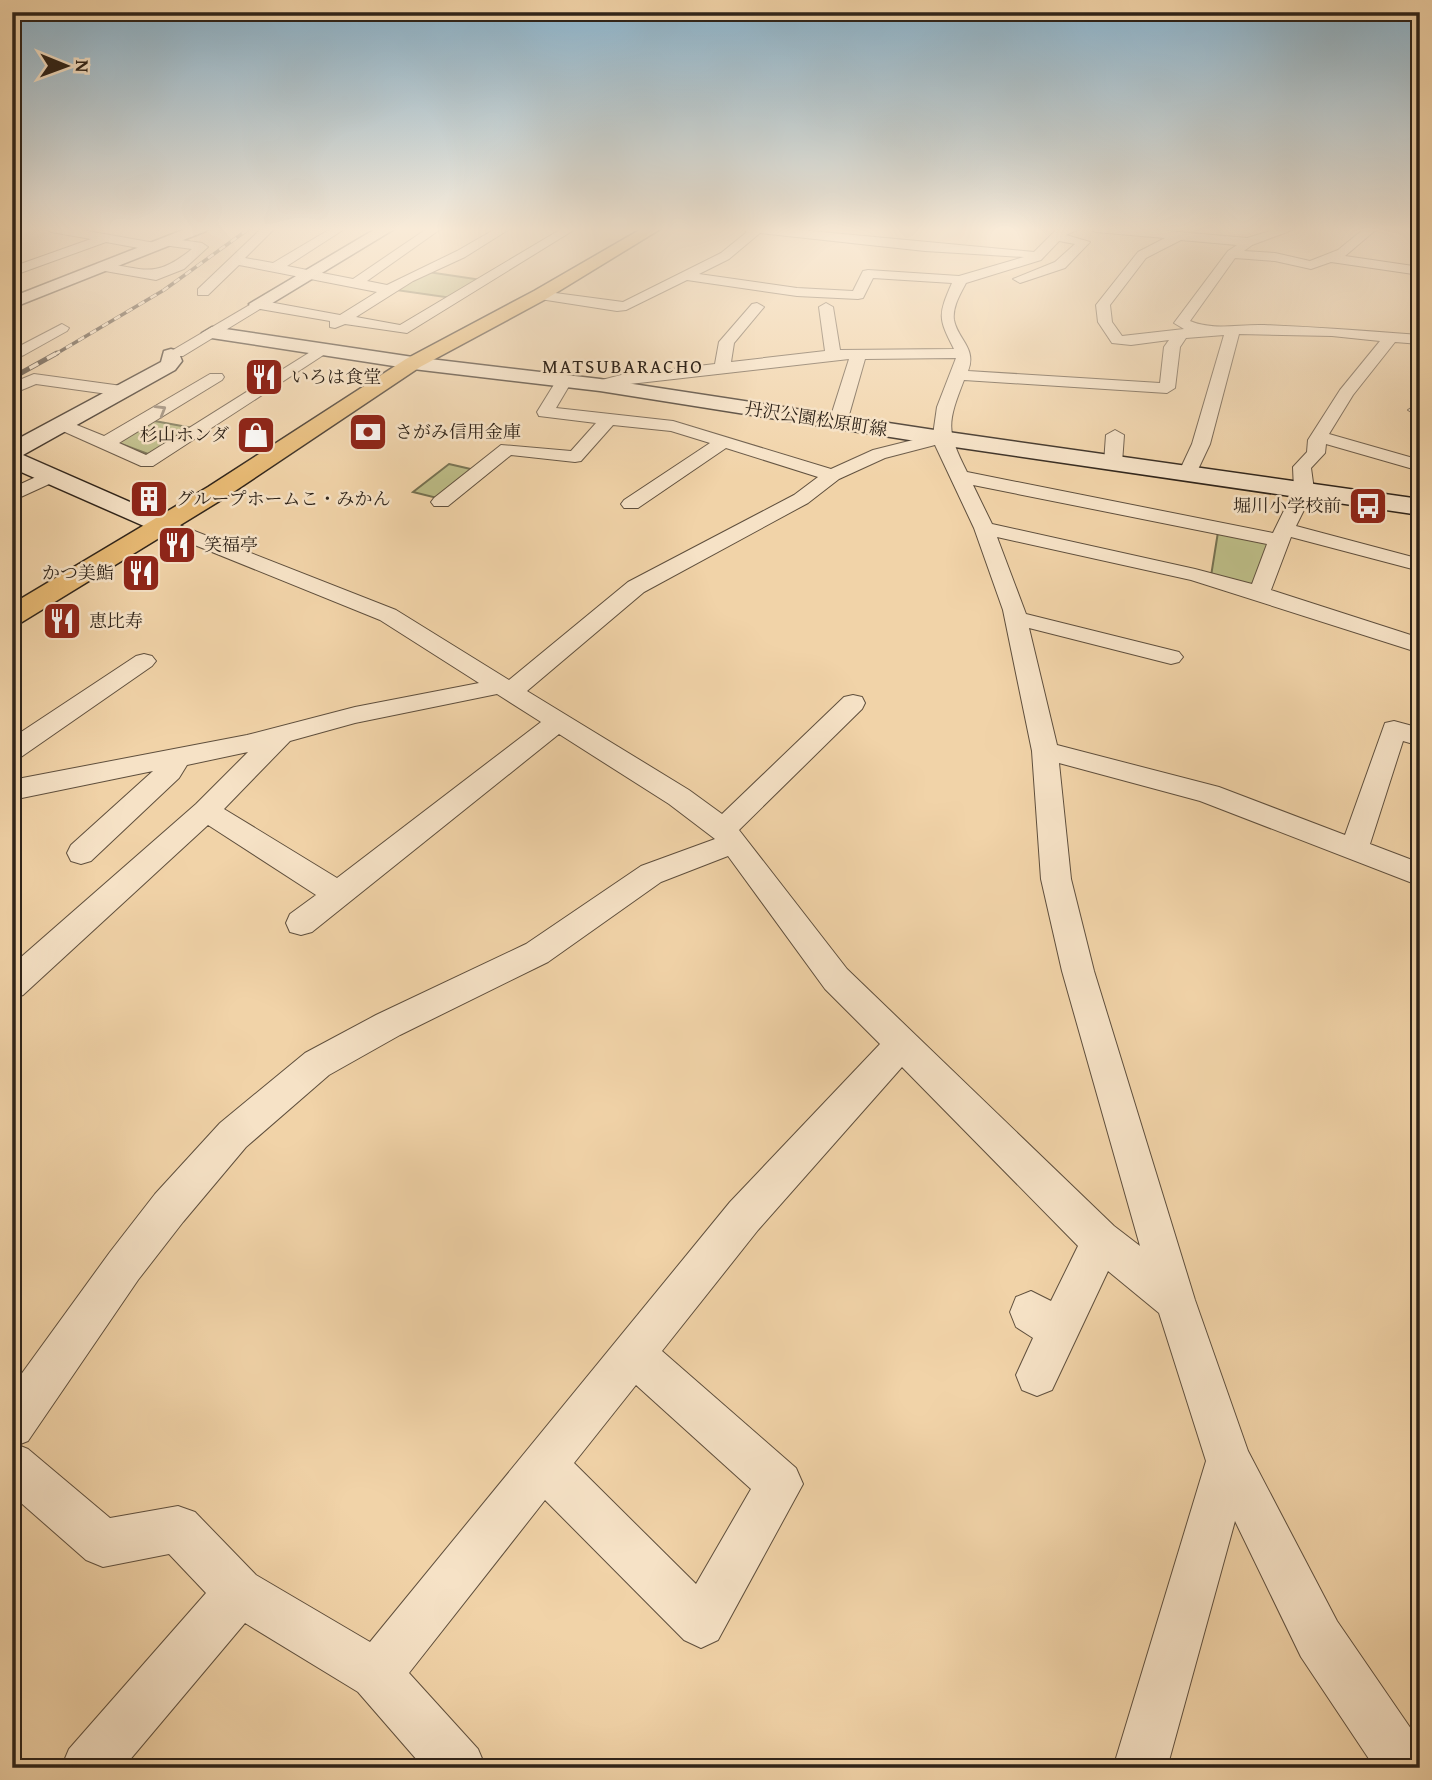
<svg xmlns="http://www.w3.org/2000/svg" width="1432" height="1780" font-family="'Gentium Book Plus','Noto Serif JP',serif">
	<rect width="100%" height="100%" fill="#f1d3a8"/>
	<filter id="stains"><feTurbulence type="fractalNoise" baseFrequency=".00286" numOctaves="4"/><feColorMatrix values="0 0 0 0 .2 0 0 0 0 .09 0 0 0 0 .02 0 0 0 .5 -.17"/></filter>
	<radialGradient id="worn" r=".72"><stop offset=".6" stop-color="#630" stop-opacity="0"/><stop offset="1" stop-color="#630" stop-opacity=".3"/></radialGradient>
	<path fill="#bcbc86" stroke="#757050" stroke-width="2" d="M 428,272 L 482,280 L 452,298 L 396,290 Z
		M 149,420 L 193,428 L 148,454 L 116,442 Z
		M 449,464 L 475,470 L 437,498 L 413,492 Z
		M 1218,532 L 1265,541 L 1270,545 L 1255,586 L 1211,576 Z"/>
	<g fill="none" stroke-linecap="round" stroke-linejoin="round">
		<g stroke="#5f4f3d" stroke-width="2">
			<path id="street" d="M 45,228 L 70,228 L 155,243 L 161,247 L 155,251 L 106,242 L 12,276 L 12,267 L 91,239 L 51,232 Z
				M 262,228 L 275,228 L 245,258 L 273,263 L 332,228 L 346,228 L 287,266 L 353,279 L 428,228 L 442,228 L 367,281 L 387,285 L 457,251 L 497,228 L 511,228 L 465,257 L 413,281 L 356,317 L 400,325 L 563,228 L 577,228 L 407,333 L 345,324 L 335,328 L 330,327 L 330,321 L 260,309 L 183,356 L 173,356 L 170,353 L 173,350 L 258,300 L 340,315 L 377,292 L 239,265 L 208,295 L 198,295 L 198,289 Z
				M 741,228 L 779,228 L 1034,252 L 1056,230 L 1081,228 L 1066,235 L 1090,242 L 1065,268 L 1020,283 L 1013,279 L 1055,262 L 1075,244 L 1059,241 L 1041,260 L 966,283 C 961,293 952,307 954,320 C 958,340 977,348 968,371 L 1160,383 L 1164,347 L 1169,340 L 1131,345 L 1112,343 L 1098,322 L 1096,305 L 1138,252 L 1165,238 L 1095,232 L 1089,228 L 1133,228 L 1247,238 L 1280,228 L 1298,228 L 1252,245 L 1244,251 L 1275,253 L 1310,261 L 1338,250 L 1365,228 L 1378,228 L 1345,256 L 1420,267 L 1420,275 L 1331,262 L 1311,269 L 1275,261 L 1235,258 L 1190,321 C 1214,331 1238,324 1264,325 C 1316,327 1368,331 1420,335 L 1420,344 L 1395,342 L 1353,395 L 1329,434 L 1420,460 L 1420,471 L 1326,444 L 1325,453 L 1311,468 L 1314,490 L 1296,526 L 1420,559 L 1420,571 L 1291,537 L 1271,590 L 1420,638 L 1420,653 L 1191,580 L 997,537 L 1026,614 L 1179,652 L 1183,657 L 1179,662 L 1171,664 L 1029,628 L 1057,745 L 1219,787 L 1345,835 L 1385,723 L 1394,721 L 1420,728 L 1420,746 L 1403,741 L 1370,844 L 1420,863 L 1420,886 L 1200,801 L 1059,763 L 1071,879 L 1094,971 L 1195,1300 L 1248,1451 L 1337,1621 L 1420,1742 L 1420,1768 L 1375,1768 L 1301,1657 L 1235,1521 L 1167,1768 L 1113,1768 L 1206,1461 L 1159,1313 L 1108,1271 L 1052,1390 L 1037,1396 L 1022,1390 L 1016,1375 L 1033,1338 L 1016,1327 L 1010,1312 L 1016,1297 L 1031,1291 L 1051,1301 L 1078,1246 L 902,1067 L 758,1230 L 662,1351 L 796,1468 L 803,1484 L 718,1640 L 701,1648 L 684,1640 L 545,1500 L 409,1673 L 478,1749 L 486,1768 L 424,1768 L 358,1692 L 245,1623 L 123,1768 L 61,1768 L 69,1749 L 206,1593 L 169,1554 L 103,1567 L 86,1560 L 12,1495 L 12,1387 L 110,1252 L 155,1194 L 220,1123 L 305,1053 L 376,1015 L 526,944 L 641,866 L 715,839 L 669,804 L 559,734 L 312,932 L 301,935 L 290,932 L 286,923 L 290,914 L 316,895 L 208,825 L 23,995 L 12,999 L 12,965 L 196,804 L 248,752 L 187,765 L 179,778 L 91,861 L 81,864 L 71,861 L 67,853 L 71,845 L 153,771 L 12,800 L 12,780 L 247,735 L 355,707 L 479,683 L 380,620 L 155,529 L 152,525 L 155,521 L 169,521 L 396,610 L 509,680 L 628,582 L 794,495 L 818,477 L 726,448 L 638,508 L 624,508 L 621,504 L 624,500 L 710,443 L 671,431 L 613,425 L 581,461 L 575,462 L 511,455 L 448,506 L 434,506 L 431,502 L 434,498 L 501,445 L 571,451 L 596,423 L 539,416 L 537,412 L 558,378 L 570,378 L 572,381 L 556,408 L 673,421 L 831,469 L 873,450 L 933,435 L 937,407 L 956,358 L 865,359 L 847,422 L 838,427 L 829,422 L 849,359 L 621,385 L 600,390 L 592,385 L 594,382 L 621,375 L 715,364 L 719,342 L 752,304 L 757,303 L 764,307 L 734,343 L 731,362 L 825,351 L 819,307 L 826,303 L 833,307 L 840,350 L 954,349 C 938,318 938,315 952,283 L 873,278 L 863,298 L 858,299 L 797,296 L 687,280 L 626,310 L 617,311 L 540,299 L 533,295 L 540,291 L 623,302 L 721,253 L 747,232 ZM 760,233 L 925,251 L 1024,257 L 959,276 L 868,270 L 863,271 L 853,291 L 797,288 L 699,274 L 729,259 ZM 1181,240 L 1237,245 L 1228,251 L 1174,323 L 1184,329 L 1122,336 L 1112,322 L 1110,305 L 1146,258 ZM 1239,334 L 1332,336 L 1380,341 L 1340,390 L 1308,440 L 1307,452 L 1293,467 L 1294,490 L 1273,533 L 967,472 C 946,430 947,424 964,380 L 1167,393 L 1175,388 L 1180,347 L 1186,338 L 1224,335 L 1192,444 L 1178,474 L 1180,478 L 1194,478 L 1210,444 ZM 935,445 L 974,528 L 1003,610 L 1032,751 L 1041,879 L 1062,971 L 1140,1246 L 1114,1226 L 847,969 L 739,830 L 862,709 L 865,703 L 862,697 L 853,695 L 844,697 L 722,814 L 689,790 L 527,691 L 644,592 L 808,503 L 839,479 L 885,458 ZM 973,485 L 1267,544 L 1252,584 L 1195,569 L 992,524 ZM 497,694 L 541,722 L 337,878 L 224,809 L 290,741 L 355,723 ZM 728,856 L 825,989 L 880,1044 L 730,1202 L 370,1642 L 256,1575 L 195,1512 L 178,1506 L 110,1518 L 28,1449 L 18,1445 L 28,1441 L 138,1280 L 183,1222 L 246,1147 L 329,1075 L 400,1035 L 548,962 L 661,882 ZM 636,1385 L 751,1489 L 696,1584 L 574,1463 Z
				M 167,238 L 202,243 L 208,247 L 184,269 L 156,280 L 105,271 L 98,267 L 105,263 C 147,270 156,278 192,249 L 163,245 L 161,242 Z
				M 62,324 L 69,328 L 67,331 L 24,355 L 19,357 L 12,353 L 14,349 Z
				M 323,344 L 328,346 L 331,349 L 328,352 L 153,466 L 141,466 L 56,428 L 53,424 L 62,419 L 104,436 L 210,374 L 222,374 L 224,377 L 222,380 L 119,443 L 146,455 Z
				M 34,374 L 122,386 L 130,391 L 122,396 L 36,384 L 12,394 L 12,383 Z
				M 1416,405 L 1420,406 L 1420,417 L 1408,410 Z
				M 1115,430 L 1124,435 L 1122,463 L 1113,468 L 1104,463 L 1106,435 Z
				M 51,470 L 58,472 L 60,476 L 58,480 L 12,501 L 12,488 Z
				M 144,654 L 152,656 L 156,661 L 152,666 L 21,757 L 12,760 L 12,738 L 136,656 Z"/>
		</g>
		<g stroke="#2e2319" stroke-width="3">
			<path id="secondary" d="M 188,228 L 209,228 L 206,231 L 12,308 L 12,297 Z
				M 377,228 L 396,228 L 264,308 L 252,308 L 249,304 Z
				M 212,327 L 413,357 L 600,379 L 941,431 L 1420,499 L 1420,515 L 941,445 L 600,391 L 413,369 L 205,337 L 202,333 Z
				M 171,349 L 178,351 L 182,361 L 175,370 L 23,455 L 171,520 L 175,525 L 171,530 L 162,533 L 153,530 L 12,468 L 12,442 L 161,362 L 164,351 Z"/>
		</g>
		<g stroke="#2e2319" stroke-width="3">
			<path id="highway" d="M 643,228 L 662,228 L 546,299 L 420,367 L 226,497 L 22,622 L 12,625 L 12,604 L 208,487 L 406,359 L 534,291 Z"/>
		</g>
		<use href="#street" fill="#f6e2c6" fill-rule="evenodd"/>
		<use href="#secondary" fill="#f6e2c6" fill-rule="evenodd"/>
		<use href="#highway" fill="#e8ba74" fill-rule="evenodd"/>
		<g stroke="#2e2319" stroke-width="3.5">
			<path id="rail-far1" d="M 54,355 L 164,290 L 250,228"/>
		</g>
		<g stroke="#2e2319" stroke-width="5">
			<path id="rail" d="M 12,378 L 57,353"/>
		</g>
		<use href="#rail-far1" stroke="#f6e2c6" stroke-width="2.5" stroke-dasharray="7" stroke-linecap="butt"/>
		<use href="#rail" stroke="#f6e2c6" stroke-width="3.5" stroke-dasharray="10" stroke-linecap="butt"/>
	</g>
	<defs><path id="oneway-chevron" d="M-2-3.5L2.5 0L-2 3.5" fill="none" stroke-width="1.6" stroke-linecap="round" stroke-linejoin="round" transform="scale(1.75)"/></defs>
	<use stroke="#928270" href="#oneway-chevron" transform="translate(161 410) rotate(-31)"/>
	<linearGradient id="sky" x2="0" y2="1"><stop stop-color="#89b5d1"/><stop offset="0.48" stop-color="#f9ebd8"/><stop offset="1" stop-color="#f9ebd8" stop-opacity="0"/></linearGradient>
	<rect width="1432" height="477" fill="url(#sky)"/>
	<defs>
		<g id="restaurant-square" transform="scale(2.0125)"><rect x="-9" y="-9" width="18" height="18" rx="4" fill="#8f2418" stroke="#f6e2c6"/><path d="M-5-6h1v4h1v-4h1v4h1v-4h1v5L-1.5 .5V6h-2V.5L-5-1ZM5-6V6H3V1.5H1.5Q1.5-4 5-6Z" fill="#fff"/></g>
		<g id="bank-square" transform="scale(2.0125)"><rect x="-9" y="-9" width="18" height="18" rx="4" fill="#8f2418" stroke="#f6e2c6"/><path d="M-6-4H6V4H-6ZM0-2.3a2.3 2.3 0 1 0 0 4.6a2.3 2.3 0 1 0 0-4.6Z" fill="#fff"/></g>
		<g id="shop-square" transform="scale(2.0125)"><rect x="-9" y="-9" width="18" height="18" rx="4" fill="#8f2418" stroke="#f6e2c6"/><path d="M-5-2.5h2.3a2.7 3.5 0 0 1 5.4 0H5L5.5 6h-11ZM-1.5-2.5h3a1.5 2.3 0 0 0-3 0Z" fill="#fff"/></g>
		<g id="building-square" transform="scale(2.0125)"><rect x="-9" y="-9" width="18" height="18" rx="4" fill="#8f2418" stroke="#f6e2c6"/><path d="M-4-6H4V6H1V3H-1V6H-4ZM-2.5-4.3h1.7v1.8h-1.7ZM.8-4.3h1.7v1.8H.8ZM-2.5-1h1.7V.8h-1.7ZM.8-1h1.7V.8H.8Z" fill="#fff"/></g>
		<g id="bus-square" transform="scale(2.0125)"><rect x="-9" y="-9" width="18" height="18" rx="4" fill="#8f2418" stroke="#f6e2c6"/><path d="M-5-6H5V4H4V6H2V4H-2V6H-4V4H-5ZM-3.5-4V0h7V-4ZM-3.5 1.2v1.5H-2V1.2ZM2 1.2v1.5H3.5V1.2Z" fill="#fff"/></g>
	</defs>
	<g fill-rule="evenodd">
		<use href="#restaurant-square" x="264" y="377"/>
		<use href="#bank-square" x="368" y="432"/>
		<use href="#shop-square" x="256" y="435"/>
		<use href="#building-square" x="149" y="499"/>
		<use href="#bus-square" x="1368" y="506"/>
		<use href="#restaurant-square" x="177" y="545"/>
		<use href="#restaurant-square" x="141" y="573"/>
		<use href="#restaurant-square" x="62" y="621"/>
	</g>
	<g text-anchor="middle" stroke-width="5" stroke-linejoin="round" paint-order="stroke">
		<g font-size="18" fill="#2e2319" stroke="#f6e2c6" text-anchor="start">
			<text x="291" y="383">いろは食堂</text>
			<text x="395" y="438">さがみ信用金庫</text>
			<text x="229" y="441" text-anchor="end">杉山ホンダ</text>
			<text x="176" y="505">グループホームこ・みかん</text>
			<text x="1341" y="512" text-anchor="end">堀川小学校前</text>
			<text x="204" y="551">笑福亭</text>
			<text x="114" y="579" text-anchor="end">かつ美鮨</text>
			<text x="89" y="627">恵比寿</text>
		</g>
		<g font-size="18" fill="#2e2319" stroke="#f6e2c6">
			<text transform="translate(816 419) rotate(9)" y="6">丹沢公園松原町線</text>
		</g>
		<g font-size="19" letter-spacing="2" fill="#2e2319" stroke="#f6e2c6">
			<text x="623" y="373">MATSUBARACHO</text>
		</g>
	</g>
	<rect width="1432" height="1780" fill="none" stroke="#f1d3a8" stroke-width="42"/>
	<rect x="14" y="14" width="1404" height="1752" fill="none" stroke="#2e2319" stroke-width="3.5"/>
	<rect x="21" y="21" width="1390" height="1738" fill="none" stroke="#2e2319" stroke-width="2"/>
	<g transform="translate(66 66) rotate(91)" stroke="#f6e2c6" stroke-width="5" paint-order="stroke">
	<path d="M0-5L12 26L0 18L-12 26Z" fill="#2e2319"/>
	<text y="-10" font-size="19" font-weight="bold" text-anchor="middle" fill="#2e2319">N</text>
	</g>
	<rect width="100%" height="100%" filter="url(#stains)"/>
	<rect width="100%" height="100%" fill="url(#worn)"/>
</svg>
